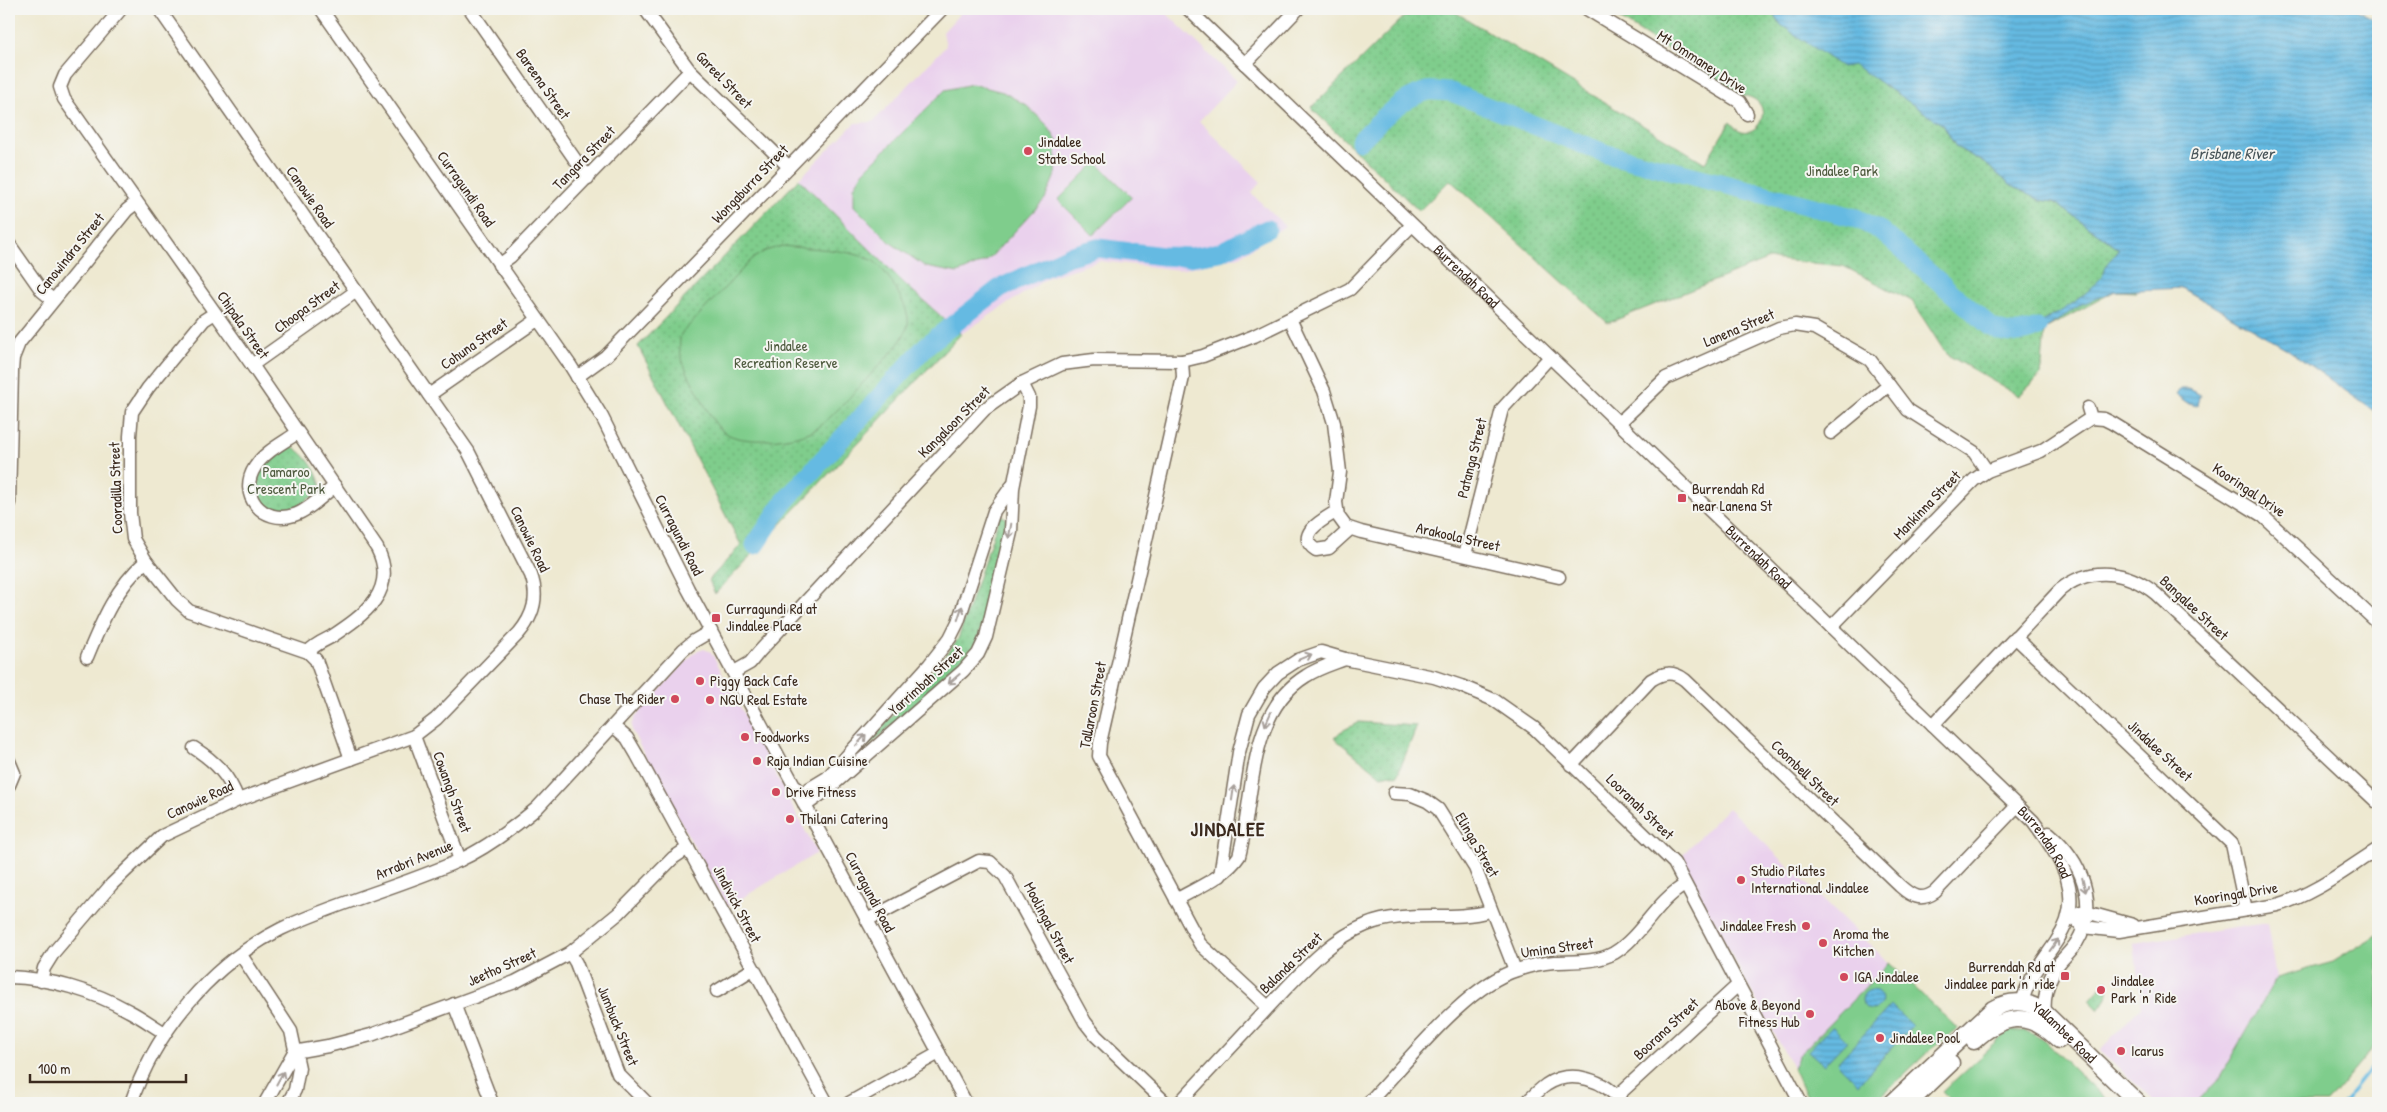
<svg xmlns="http://www.w3.org/2000/svg" width="2387" height="1112" font-family="'Patrick Hand',sans-serif">
	<defs>
		<pattern id="grass-dots" width="8" height="8" patternUnits="userSpaceOnUse" patternTransform="scale(1.25)"><rect width="8" height="8" fill="#7fcd8c"/><path d="M2 2h.1M6 6h.1" fill="none" stroke="#6fb078" stroke-width="1.8" stroke-linecap="round"/></pattern>
		<pattern id="water-rules" width="6" height="5" patternUnits="userSpaceOnUse" patternTransform="scale(1.25)"><rect width="6" height="5" fill="#65bae2"/><path d="M0 2.5h6" fill="none" stroke="#5497b7"/></pattern>
	</defs>
	<rect width="100%" height="100%" fill="#f6f6f2"/>
	<filter id="ink" filterUnits="userSpaceOnUse"><feTurbulence type="fractalNoise" baseFrequency=".02" numOctaves="2"/><feDisplacementMap in="SourceGraphic" scale="10" xChannelSelector="R" yChannelSelector="G"/><feConvolveMatrix kernelMatrix="1 2 1 2 8 2 1 2 1" color-interpolation-filters="sRGB"/></filter>
	<filter id="wash" filterUnits="userSpaceOnUse"><feTurbulence type="fractalNoise" baseFrequency=".0096" numOctaves="4" result="noise"/><feDisplacementMap in="SourceGraphic" scale="20" xChannelSelector="R" yChannelSelector="G"/><feGaussianBlur stdDeviation="1.12" result="paint"/><feColorMatrix in="noise" values="0 0 0 0 0 0 0 0 0 0 0 0 0 0 0 0 0 1.4 0 .05"/><feComposite in="paint" operator="in"/></filter>
	<g filter="url(#wash)">
		<rect width="100%" height="100%" fill="#eee9d1"/>
		<path fill="#ead1ed" d="M 964,9 L 1162,9 L 1237,81 L 1199,121 L 1261,182 L 1251,193 L 1285,226 L 1241,256 L 1180,270 L 1099,261 L 1049,277 L 961,334 L 905,284 L 799,179 L 855,123 L 873,122 L 946,46 L 943,32 Z
			M 704,649 L 711,652 L 715,659 L 817,853 L 727,907 L 647,760 L 632,731 L 632,725 L 636,716 L 695,652 Z
			M 1728,808 L 1889,963 L 1799,1055 L 1793,1068 L 1679,858 Z
			M 2267,923 L 2276,978 L 2218,1080 L 2196,1103 L 2155,1103 L 2100,1050 L 2141,1007 L 2134,943 Z"/>
		<path fill="url(#grass-dots)" stroke="#5d7c55" d="M 1412,9 L 1450,9 L 1705,163 L 1730,122 C 1754,153 1784,99 1740,95 L 1604,9 L 1770,9 L 1781,25 L 1854,64 L 1943,125 L 1956,147 L 1986,164 L 2010,185 L 2040,200 L 2054,202 L 2119,249 L 2105,268 L 2136,292 L 2115,291 L 2045,329 L 2041,375 L 2019,396 L 1946,354 L 1912,301 L 1843,266 L 1769,259 L 1608,323 L 1450,180 L 1419,211 L 1311,108 Z
			M 799,179 L 905,284 L 961,334 L 715,594 L 709,580 L 741,545 L 638,346 Z
			M 288,445 C 304,450 318,471 321,488 L 316,494 L 290,511 L 267,510 L 254,496 C 255,467 266,460 288,445 Z
			M 1000,515 L 1006,518 L 1006,527 L 975,652 L 854,759 L 941,661 L 958,639 Z
			M 1359,722 L 1417,726 L 1397,776 L 1390,774 L 1381,776 L 1334,738 L 1340,732 Z
			M 2107,979 C 2110,993 2108,999 2099,1010 L 2089,1000 Z"/>
		<path fill="#7fcd8c" stroke="#5d7c55" d="M 972,84 L 1003,92 L 1026,105 L 1047,125 L 1057,141 L 1055,175 L 1045,199 L 987,261 L 958,273 L 926,267 L 891,243 L 854,206 L 854,187 L 863,172 L 945,90 Z
			M 1096,162 L 1132,197 L 1093,235 L 1058,200 Z
			M 782,246 C 810,249 846,248 872,260 C 885,267 911,309 908,324 C 904,343 884,359 872,373 C 861,385 828,422 816,429 C 796,440 742,446 724,432 C 713,424 707,409 701,398 C 691,378 675,357 681,334 L 752,259 L 765,251 Z
			M 2378,934 L 2378,1042 L 2327,1103 L 2196,1103 L 2218,1080 L 2276,978 L 2333,962 Z
			M 1889,963 L 1958,1029 L 1932,1048 L 1874,1103 L 1810,1103 L 1793,1068 L 1799,1055 Z
			M 2008,1031 L 2026,1031 L 2044,1040 L 2109,1103 L 1953,1103 L 1942,1092 Z"/>
		<path fill="url(#water-rules)" stroke="#507280" d="M 1770,9 L 2355,9 L 2378,21 L 2378,414 L 2287,349 L 2182,288 L 2115,291 L 2082,304 L 2045,329 L 2031,334 L 2014,334 C 2045,323 2079,303 2101,278 C 2104,274 2103,271 2105,267 C 2108,261 2115,255 2119,249 L 2054,202 L 2040,200 L 2010,185 L 1986,164 L 1956,147 L 1943,125 L 1854,65 L 1842,67 L 1781,25 Z
			M 2180,389 L 2188,389 L 2201,395 L 2197,406 L 2189,404 L 2176,395 Z
			M1862 1000a10 10 0 1 1 20 0a10 10 0 1 1-20 0Z
			M 1891,1005 L 1912,1026 L 1858,1084 L 1837,1063 Z
			M 1832,1026 L 1847,1041 L 1824,1065 L 1808,1051 Z"/>
		<g fill="none" stroke-linecap="round" stroke-linejoin="round">
			<path stroke="#65bae2" stroke-width="3" d="M 2343,1103 L 2378,1059"/>
			<path stroke="#65bae2" stroke-width="19" d="M 1360,141 C 1378,122 1401,98 1427,91 C 1434,90 1443,92 1451,92 L 1607,154 L 1856,218 L 1881,231 L 1991,327 C 2007,335 2020,335 2037,328
				M 755,545 L 784,502 L 927,345 L 1000,288 L 1069,256 L 1098,248 L 1163,256 L 1190,257 L 1220,252 L 1267,229"/>
		</g>
	</g>
	<g filter="url(#ink)">
		<g fill="none" stroke-linecap="round" stroke-linejoin="round">
			<g stroke="#7a6d5d" stroke-width="15">
				<g id="minor">
					<path d="M 121,9 L 65,75 L 60,87 L 64,99 L 252,365 L 377,548 C 399,591 364,615 331,637 C 323,641 314,645 308,652"/>
					<path d="M 321,9 L 570,365 L 602,417 L 688,589 L 966,1103"/>
					<path d="M 470,9 L 588,178"/>
					<path d="M 645,9 L 690,71 L 789,167"/>
					<path id="s1" d="M 1188,9 L 2033,821 C 2061,859 2088,896 2056,942 C 2043,961 2027,980 2022,1003"/>
					<path d="M 1587,9 L 1740,102 L 1747,114"/>
					<path d="M 1245,64 L 1298,9"/>
					<path d="M 9,244 L 42,291 L 53,300"/>
					<path d="M 499,265 L 510,257 L 690,71"/>
					<path d="M 215,313 L 204,320 L 148,388 L 132,412 L 130,436 L 130,513 L 133,539 L 146,561 L 177,600 L 189,611 L 308,652 L 316,660 L 351,759"/>
					<path d="M 1290,319 L 1324,391 L 1334,423 L 1340,472 L 1336,502 L 1338,516 L 1346,527 L 1361,532 L 1559,577"/>
					<path d="M 1182,361 L 1183,377 L 1100,743 L 1099,756 L 1200,944 L 1268,1007"/>
					<path d="M 252,365 L 355,292"/>
					<path d="M 577,377 L 606,356 L 942,9"/>
					<path d="M 429,395 L 537,320"/>
					<path d="M 2088,408 L 2091,418 L 2104,419 L 2112,423 L 2263,516 L 2378,623"/>
					<path d="M 1619,423 L 1666,378 L 1779,328 L 1795,325 L 1814,328 L 1870,360 L 1908,410 L 1974,452 L 1987,471"/>
					<path d="M 297,433 C 283,443 264,452 255,467 C 237,495 263,525 294,515 C 308,511 323,495 335,486"/>
					<path d="M 1831,433 L 1889,385"/>
					<path d="M 9,503 L 12,371 L 13,358 L 19,343 L 127,210 L 136,203"/>
					<path d="M 1337,511 C 1324,519 1293,535 1316,550 L 1329,548 L 1350,529"/>
					<path d="M 1465,555 L 1502,409 L 1550,357"/>
					<path d="M 1831,627 L 1974,480 L 1987,471 L 2041,451 L 2091,418"/>
					<path d="M 2015,637 L 2232,844 L 2246,910"/>
					<path d="M 87,657 C 102,621 116,587 146,561"/>
					<path d="M 734,672 L 750,663 L 759,652 L 985,409 L 1022,383 L 1062,364 L 1094,360 L 1182,361 L 1203,356 L 1254,336 L 1350,289 L 1412,225"/>
					<path d="M 1933,725 L 2060,590 C 2090,566 2127,570 2156,594 L 2378,803"/>
					<path d="M 613,726 L 627,738 L 637,755 L 827,1103"/>
					<path d="M 414,736 L 460,860"/>
					<path d="M 194,748 C 216,762 229,776 238,800"/>
					<path d="M 9,761 L 14,773 L 9,785"/>
					<path d="M 1571,765 L 1651,680 C 1664,672 1673,671 1685,680 L 1900,886 C 1911,896 1921,902 1935,892 L 2017,806"/>
					<path d="M 1394,793 L 1410,794 L 1427,801 L 1438,809 L 1475,868 L 1515,970"/>
					<path d="M 799,795 L 827,778 L 929,665 L 950,638 L 958,622 L 994,511 L 1011,487"/>
					<path d="M 805,806 L 827,790 L 963,671 L 978,654 L 986,637 L 1011,532 L 1013,488 L 1029,406 L 1029,397 L 1022,383"/>
					<path d="M 1220,876 L 1239,752 L 1249,714 L 1264,688 L 1278,673 L 1298,660 L 1321,652 L 1345,659 L 1434,677 L 1461,686 L 1494,700 L 1534,728 L 1674,863 L 1801,1103"/>
					<path d="M 1176,900 C 1198,887 1225,877 1239,856 C 1255,796 1247,712 1306,676 C 1318,668 1332,664 1345,659"/>
					<path d="M 2080,912 L 2086,912 L 2133,925"/>
					<path d="M 2069,913 L 2083,927 L 2119,931 L 2277,905 C 2314,895 2346,869 2378,849"/>
					<path d="M 867,920 L 979,861 L 990,862 L 1005,876 L 1085,1022 L 1096,1036 L 1166,1103"/>
					<path d="M 570,953 L 576,963 L 618,1074 L 647,1103"/>
					<path d="M 241,955 L 291,1031 L 299,1068 L 295,1090 L 288,1103"/>
					<path d="M 9,977 C 49,978 93,991 129,1011 C 141,1017 153,1026 165,1033"/>
					<path d="M 41,981 L 44,968 L 54,952 L 112,884 L 162,836 L 238,800 L 414,736 L 436,719 L 519,633 C 534,615 539,597 531,575 L 468,451 L 159,9"/>
					<path d="M 717,991 L 753,969"/>
					<path d="M 454,1004 L 492,1103"/>
					<path d="M 2045,1013 C 2043,996 2049,976 2060,962 C 2066,955 2072,950 2077,942 C 2100,903 2081,860 2049,833"/>
					<path d="M 294,1052 L 328,1046 L 371,1035 L 515,982 L 570,953 L 619,913 L 673,858 L 688,848"/>
					<path d="M 1617,1096 L 1738,985"/>
					<path d="M 131,1103 C 156,1030 211,964 281,929 C 338,902 400,887 458,861 C 487,848 513,828 537,808 L 683,650 L 694,641 L 711,631"/>
					<path d="M 265,1103 L 294,1052"/>
					<path d="M 849,1103 L 939,1053"/>
					<path d="M 1179,1103 C 1211,1069 1243,1034 1275,1000 C 1302,972 1329,940 1366,925 C 1405,909 1450,922 1490,911"/>
					<path d="M 1368,1103 C 1406,1064 1466,985 1517,970 C 1529,966 1542,963 1554,962 C 1574,961 1596,963 1614,953 C 1642,936 1656,901 1685,885"/>
					<path d="M 1526,1103 C 1532,1097 1539,1090 1546,1085 C 1571,1068 1606,1080 1622,1103"/>
				</g>
			</g>
			<g stroke="#7a6d5d" stroke-width="19">
				<g id="major">
					<path d="M 1974,1041 C 2004,1013 2029,1011 2059,1040"/>
					<path id="s2" d="M 1892,1103 L 1993,1009 C 2011,999 2029,1000 2045,1013 L 2138,1103"/>
					<path d="M 1909,1103 L 1951,1063"/>
				</g>
			</g>
			<use href="#minor" stroke="#fff" stroke-width="12"/>
			<use href="#major" stroke="#fff" stroke-width="16"/>
		</g>
		<defs><path id="oneway-shaft" d="M-6 0H5M1.5-3L5.5 0L1.5 3" fill="none" stroke-width="1.6" stroke-linecap="round" stroke-linejoin="round" transform="scale(1.25)"/></defs>
		<g stroke="#a79f9a">
			<use href="#oneway-shaft" transform="translate(1010 531) rotate(100)"/>
			<use href="#oneway-shaft" transform="translate(960 613) rotate(-72)"/>
			<use href="#oneway-shaft" transform="translate(1305 657) rotate(-22)"/>
			<use href="#oneway-shaft" transform="translate(954 679) rotate(139)"/>
			<use href="#oneway-shaft" transform="translate(1268 719) rotate(114)"/>
			<use href="#oneway-shaft" transform="translate(861 740) rotate(-48)"/>
			<use href="#oneway-shaft" transform="translate(1233 793) rotate(-82)"/>
			<use href="#oneway-shaft" transform="translate(2084 885) rotate(76)"/>
			<use href="#oneway-shaft" transform="translate(2054 945) rotate(-54)"/>
			<use href="#oneway-shaft" transform="translate(280 1078) rotate(-61)"/>
		</g>
	</g>
	<g fill="#d1495b" stroke="#f6f6f2" stroke-width="2">
		<circle cx="1028" cy="151" r="5"/>
		<rect x="1677" y="493" width="10" height="10" rx="2.5"/>
		<rect x="711" y="613" width="10" height="10" rx="2.5"/>
		<circle cx="700" cy="681" r="5"/>
		<circle cx="675" cy="699" r="5"/>
		<circle cx="710" cy="700" r="5"/>
		<circle cx="745" cy="737" r="5"/>
		<circle cx="757" cy="761" r="5"/>
		<circle cx="776" cy="792" r="5"/>
		<circle cx="790" cy="819" r="5"/>
		<circle cx="1741" cy="880" r="5"/>
		<circle cx="1806" cy="926" r="5"/>
		<circle cx="1823" cy="943" r="5"/>
		<rect x="2060" y="971" width="10" height="10" rx="2.5"/>
		<circle cx="1844" cy="977" r="5"/>
		<circle cx="2101" cy="990" r="5"/>
		<circle cx="1810" cy="1014" r="5"/>
		<circle cx="1880" cy="1038" r="5"/>
		<circle cx="2121" cy="1051" r="5"/>
	</g>
	<g text-anchor="middle" stroke-width="4" stroke-linejoin="round" paint-order="stroke">
		<g font-size="15" fill="#3b2a1e" stroke="#f6f6f2">
			<text transform="translate(1702 62) rotate(33)" y="5">Mt Ommaney Drive</text>
			<text transform="translate(724 80) rotate(46)" y="5">Gareel Street</text>
			<text transform="translate(543 84) rotate(55)" y="5">Bareena Street</text>
			<text transform="translate(584 158) rotate(-46)" y="5">Tangara Street</text>
			<text transform="translate(750 184) rotate(-46)" y="5">Wongaburra Street</text>
			<text transform="translate(466 189) rotate(55)" y="5">Curragundi Road</text>
			<text transform="translate(310 197) rotate(55)" y="5">Canowie Road</text>
			<text transform="translate(70 254) rotate(-51)" y="5">Canowindra Street</text>
			<text dy="5" stroke="none"><textPath href="#s1" startOffset="386">Burrendah Road</textPath></text>
			<text transform="translate(307 307) rotate(-36)" y="5">Choopa Street</text>
			<text transform="translate(243 325) rotate(55)" y="5">Chipala Street</text>
			<text transform="translate(1739 328) rotate(-23)" y="5">Lanena Street</text>
			<text transform="translate(474 344) rotate(-35)" y="5">Cohuna Street</text>
			<text transform="translate(954 422) rotate(-45)" y="5">Kangaloon Street</text>
			<text transform="translate(1472 458) rotate(-76)" y="5">Patanga Street</text>
			<text transform="translate(116 488) rotate(-92)" y="5">Cooradilla Street</text>
			<text transform="translate(2249 490) rotate(34)" y="5">Kooringal Drive</text>
			<text transform="translate(1927 505) rotate(-46)" y="5">Mankinna Street</text>
			<text transform="translate(679 535) rotate(63)" y="5">Curragundi Road</text>
			<text transform="translate(1458 537) rotate(13)" y="5">Arakoola Street</text>
			<text transform="translate(530 539) rotate(64)" y="5">Canowie Road</text>
			<text dy="5" stroke="none"><textPath href="#s1" startOffset="791">Burrendah Road</textPath></text>
			<text transform="translate(2194 608) rotate(43)" y="5">Bangalee Street</text>
			<text transform="translate(926 681) rotate(-42)" y="5">Yarrimbah Street</text>
			<text transform="translate(1093 705) rotate(-79)" y="5">Tallaroon Street</text>
			<text transform="translate(2160 751) rotate(43)" y="5">Jindalee Street</text>
			<text transform="translate(1805 773) rotate(44)" y="5">Coombell Street</text>
			<text transform="translate(452 792) rotate(70)" y="5">Cowangh Street</text>
			<text transform="translate(200 800) rotate(-25)" y="5">Canowie Road</text>
			<text transform="translate(1640 807) rotate(44)" y="5">Looranah Street</text>
			<text dy="5" stroke="none"><textPath href="#s1" startOffset="1196">Burrendah Road</textPath></text>
			<text transform="translate(1477 845) rotate(60)" y="5">Elinga Street</text>
			<text transform="translate(414 860) rotate(-22)" y="5">Arrabri Avenue</text>
			<text transform="translate(870 892) rotate(62)" y="5">Curragundi Road</text>
			<text transform="translate(2236 894) rotate(-9)" y="5">Kooringal Drive</text>
			<text transform="translate(737 904) rotate(62)" y="5">Jindivick Street</text>
			<text transform="translate(1049 923) rotate(62)" y="5">Moolingal Street</text>
			<text transform="translate(1557 948) rotate(-8)" y="5">Umina Street</text>
			<text transform="translate(1291 963) rotate(-44)" y="5">Balanda Street</text>
			<text transform="translate(502 967) rotate(-24)" y="5">Jeetho Street</text>
			<text transform="translate(618 1026) rotate(68)" y="5">Jumbuck Street</text>
			<text transform="translate(1666 1029) rotate(-43)" y="5">Boorana Street</text>
			<text dy="5" stroke="none"><textPath href="#s2" startOffset="221">Yallambee Road</textPath></text>
		</g>
		<g font-size="15" fill="#3b2a1e" stroke="#f6f6f2" text-anchor="start">
			<text x="1038" y="147">Jindalee<tspan x="1038" dy="17">State School</tspan></text>
			<text x="1692" y="494">Burrendah Rd<tspan x="1692" dy="17">near Lanena St</tspan></text>
			<text x="726" y="614">Curragundi Rd at<tspan x="726" dy="17">Jindalee Place</tspan></text>
			<text x="710" y="686">Piggy Back Cafe</text>
			<text x="665" y="704" text-anchor="end">Chase The Rider</text>
			<text x="720" y="705">NGU Real Estate</text>
			<text x="755" y="742">Foodworks</text>
			<text x="767" y="766">Raja Indian Cuisine</text>
			<text x="786" y="797">Drive Fitness</text>
			<text x="800" y="824">Thilani Catering</text>
			<text x="1751" y="876">Studio Pilates<tspan x="1751" dy="17">International Jindalee</tspan></text>
			<text x="1796" y="931" text-anchor="end">Jindalee Fresh</text>
			<text x="1833" y="939">Aroma the<tspan x="1833" dy="17">Kitchen</tspan></text>
			<text x="2055" y="972" text-anchor="end">Burrendah Rd at<tspan x="2055" dy="17">Jindalee park 'n' ride</tspan></text>
			<text x="1854" y="982">IGA Jindalee</text>
			<text x="2111" y="986">Jindalee<tspan x="2111" dy="17">Park 'n' Ride</tspan></text>
			<text x="1800" y="1010" text-anchor="end">Above &amp; Beyond<tspan x="1800" dy="17">Fitness Hub</tspan></text>
			<text x="1890" y="1043">Jindalee Pool</text>
			<text x="2131" y="1056">Icarus</text>
		</g>
		<g font-size="15" fill="#4f5b3f" stroke="#f6f6f2">
			<text x="1842" y="176">Jindalee Park</text>
			<text x="786" y="351">Jindalee<tspan x="786" dy="17">Recreation Reserve</tspan></text>
			<text x="286" y="477">Pamaroo<tspan x="286" dy="17">Crescent Park</tspan></text>
		</g>
		<g font-size="16" font-style="italic" fill="#485559" stroke="#f6f6f2">
			<text x="2232" y="159">Brisbane River</text>
		</g>
		<g font-size="20" font-weight="bold" letter-spacing="1" fill="#3b2a1e" stroke="#f6f6f2">
			<text x="1228" y="836">JINDALEE</text>
		</g>
	</g>
	<rect width="2387" height="1112" fill="none" stroke="#f6f6f2" stroke-width="30"/>
	<path d="M30 1074v8h156v-8" fill="none" stroke="#3b2a1e" stroke-width="2.5"/>
	<text x="38" y="1074" font-size="15" fill="#3b2a1e" stroke="#f6f6f2" stroke-width="4" paint-order="stroke">100 m</text>
</svg>
